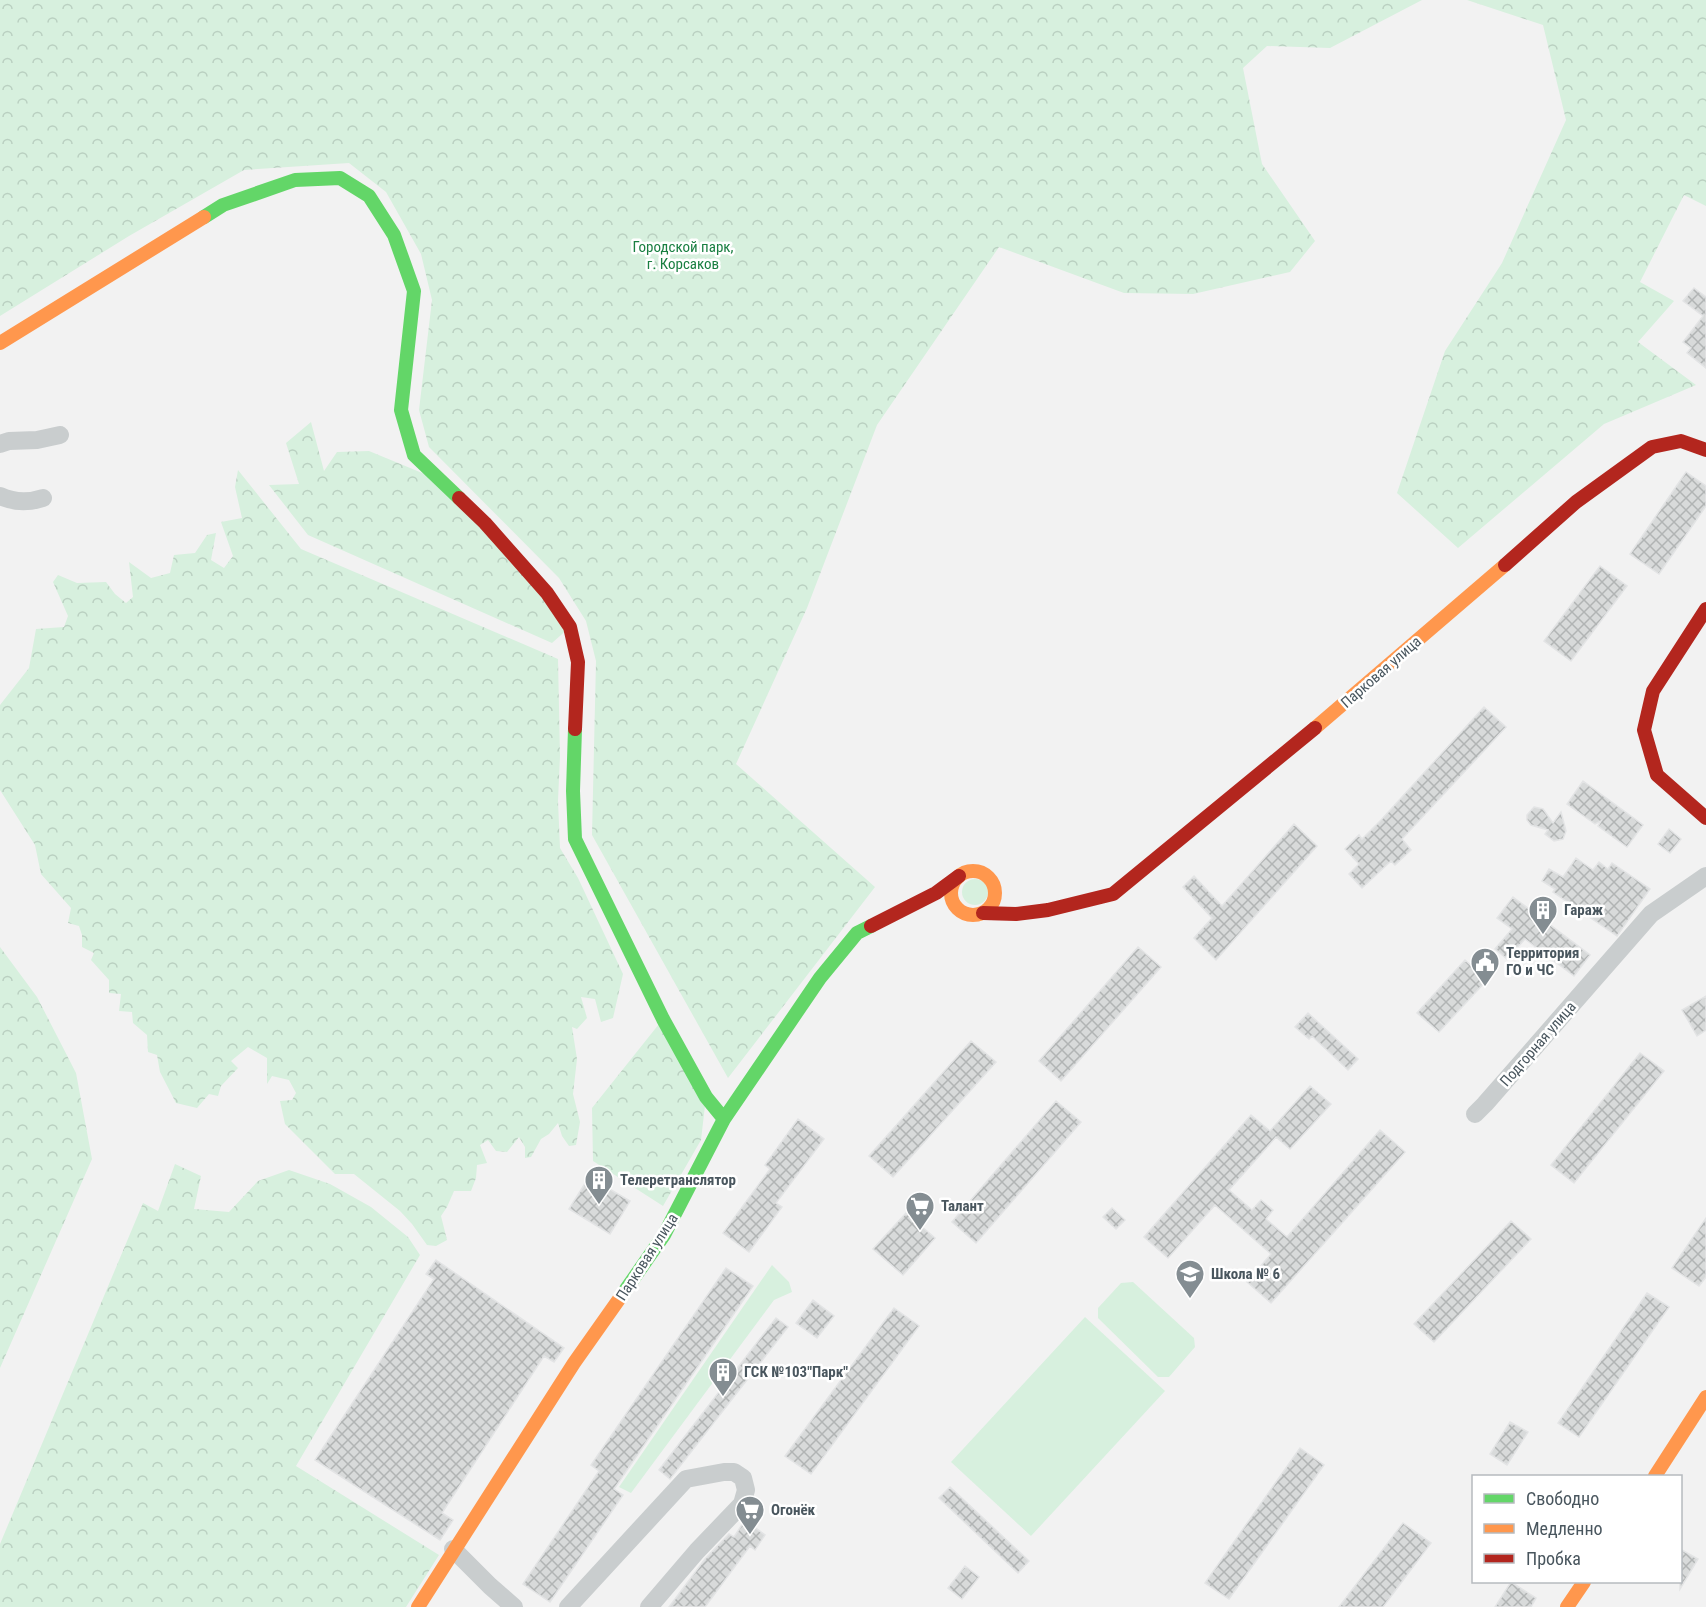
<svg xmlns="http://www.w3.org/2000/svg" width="1706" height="1607" font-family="'Roboto Condensed',sans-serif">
	<defs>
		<pattern id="forest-crowns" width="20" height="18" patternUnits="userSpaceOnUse" patternTransform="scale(1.5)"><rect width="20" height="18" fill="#d7f0de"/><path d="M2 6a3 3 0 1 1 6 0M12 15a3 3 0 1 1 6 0" fill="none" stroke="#bad0c1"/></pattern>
		<pattern id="building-cross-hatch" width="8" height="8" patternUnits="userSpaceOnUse" patternTransform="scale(1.5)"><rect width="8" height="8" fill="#d8dada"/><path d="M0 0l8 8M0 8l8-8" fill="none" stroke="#b1b4b4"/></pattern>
	</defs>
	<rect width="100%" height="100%" fill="#f2f2f2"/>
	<path fill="#d7f0de" d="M962 892a13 13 0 1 1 26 0a13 13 0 1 1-26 0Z
		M 772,1265 L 789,1282 L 792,1292 L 774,1300 L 631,1493 L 619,1487 Z
		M 1133,1282 L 1194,1338 L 1195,1347 L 1169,1377 L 1158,1377 L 1098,1318 L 1098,1308 L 1121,1283 Z
		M 1085,1317 L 1165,1391 L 1031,1536 L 951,1462 Z"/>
	<path fill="url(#forest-crowns)" d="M 0,0 L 1422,0 L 1330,48 L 1267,46 L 1243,68 L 1262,164 L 1315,241 L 1290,272 L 1193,294 L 1124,293 L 999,247 L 877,425 L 807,608 L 736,764 L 875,887 L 728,1078 L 592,835 L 596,661 L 586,621 L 559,578 L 429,447 L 419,410 L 432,300 L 421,254 L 386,192 L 349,163 L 244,170 L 129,236 L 0,316 Z
		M 1467,0 L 1706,0 L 1706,206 L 1684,195 L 1640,282 L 1674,301 L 1638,342 L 1696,385 L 1604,424 L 1458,548 L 1397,493 L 1445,351 L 1502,263 L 1566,120 L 1543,25 Z
		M 311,422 L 324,471 L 337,452 L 369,451 L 444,482 L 570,627 L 552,643 L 308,535 L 269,485 L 299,484 L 286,443 Z
		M 238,470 L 301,549 L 558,659 L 560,756 L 558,801 L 560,848 L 578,878 L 623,974 L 613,1018 L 601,1022 L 595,999 L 581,997 L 587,1018 L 577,1029 L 572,1027 L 577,1059 L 573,1094 L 580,1122 L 576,1145 L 569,1146 L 562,1136 L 558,1123 L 549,1134 L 541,1139 L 531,1157 L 525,1158 L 525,1147 L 519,1137 L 507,1152 L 496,1151 L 488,1140 L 480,1145 L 487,1163 L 477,1165 L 476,1178 L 471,1191 L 454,1191 L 447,1207 L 441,1216 L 447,1240 L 436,1246 L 427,1245 L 412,1224 L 400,1211 L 354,1174 L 335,1174 L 285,1124 L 280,1101 L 292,1100 L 296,1093 L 289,1080 L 272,1076 L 267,1084 L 267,1058 L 248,1047 L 231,1061 L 238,1068 L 221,1086 L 218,1096 L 209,1094 L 197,1108 L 176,1103 L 160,1072 L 157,1055 L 148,1052 L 147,1035 L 133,1023 L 132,1012 L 119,1011 L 121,994 L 109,993 L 109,980 L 91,960 L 94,953 L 82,947 L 82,935 L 79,926 L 68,923 L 71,908 L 41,874 L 35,845 L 0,790 L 0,705 L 29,668 L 36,629 L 64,627 L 68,616 L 53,582 L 58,575 L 77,583 L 106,582 L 115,594 L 126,603 L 133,597 L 129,562 L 151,578 L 170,573 L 174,555 L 195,553 L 207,535 L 216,533 L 211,560 L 224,568 L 233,556 L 221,522 L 242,518 L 235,487 Z
		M 0,947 L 37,997 L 76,1073 L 92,1159 L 0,1368 Z
		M 663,1019 L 706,1097 L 701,1140 L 663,1206 L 593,1161 L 592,1108 Z
		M 175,1164 L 201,1176 L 194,1209 L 229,1212 L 258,1181 L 289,1170 L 330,1184 L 371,1207 L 408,1237 L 420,1255 L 296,1466 L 439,1555 L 406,1607 L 0,1607 L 0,1544 L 143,1203 L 158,1211 Z"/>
	<path fill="url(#building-cross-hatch)" stroke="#e3e4e5" stroke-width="1.5" d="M 1694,288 L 1706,297 L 1706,368 L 1687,353 L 1691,348 L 1683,342 L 1703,316 L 1683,301 Z
		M 1686,472 L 1706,486 L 1706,506 L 1659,574 L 1630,554 Z
		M 1600,566 L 1627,586 L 1571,661 L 1544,641 Z
		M 1484,707 L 1506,727 L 1402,839 L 1411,850 L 1395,865 L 1391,861 L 1362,888 L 1349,874 L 1359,864 L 1345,849 L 1359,835 L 1362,839 L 1381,820 Z
		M 1583,781 L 1643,825 L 1627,847 L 1598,826 L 1601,821 L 1595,824 L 1567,804 Z
		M 1534,807 L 1543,809 L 1553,823 L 1561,812 L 1566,831 L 1563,839 L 1554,841 L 1545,834 L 1548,830 L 1531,825 L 1527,820 L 1527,815 Z
		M 1294,824 L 1317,846 L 1216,960 L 1194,938 L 1212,918 L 1183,887 L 1194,876 L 1222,906 Z
		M 1669,829 L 1681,839 L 1670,853 L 1658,844 Z
		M 1576,858 L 1593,870 L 1599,862 L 1608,869 L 1612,863 L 1650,889 L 1617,936 L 1553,892 L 1555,889 L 1542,881 L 1549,869 L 1563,877 Z
		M 1513,897 L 1590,955 L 1574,976 L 1525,939 L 1507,959 L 1495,949 L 1512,929 L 1497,918 Z
		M 1138,947 L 1161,967 L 1061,1081 L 1039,1061 Z
		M 1465,960 L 1487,980 L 1439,1032 L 1417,1013 Z
		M 1706,996 L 1706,1030 L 1697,1036 L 1682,1010 Z
		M 1308,1013 L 1358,1059 L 1348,1070 L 1312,1036 L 1309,1039 L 1295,1027 Z
		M 971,1041 L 996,1062 L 893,1177 L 869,1156 Z
		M 1640,1053 L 1664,1071 L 1574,1183 L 1551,1165 Z
		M 1310,1086 L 1331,1104 L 1290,1149 L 1276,1137 L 1229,1190 L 1252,1210 L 1261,1200 L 1273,1210 L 1266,1219 L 1287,1237 L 1380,1130 L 1405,1152 L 1271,1303 L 1247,1282 L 1271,1254 L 1215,1205 L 1168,1258 L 1144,1237 L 1251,1115 L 1270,1131 Z
		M 1056,1101 L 1081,1122 L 976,1243 L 952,1222 Z
		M 798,1119 L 824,1139 L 776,1203 L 782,1207 L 749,1252 L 723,1233 L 770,1169 L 765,1165 Z
		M 589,1177 L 630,1201 L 610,1234 L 569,1209 Z
		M 1112,1208 L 1125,1220 L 1116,1229 L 1103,1217 Z
		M 906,1213 L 935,1238 L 903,1275 L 873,1249 Z
		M 1706,1218 L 1706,1277 L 1699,1286 L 1672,1268 Z
		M 1511,1221 L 1531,1239 L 1434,1342 L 1414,1324 Z
		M 436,1260 L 564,1348 L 554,1362 L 544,1356 L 442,1513 L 453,1520 L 440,1540 L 315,1460 L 434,1279 L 426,1274 Z
		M 726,1268 L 753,1286 L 614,1489 L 623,1495 L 550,1602 L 523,1584 L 599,1471 L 591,1465 Z
		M 1647,1293 L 1669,1307 L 1579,1437 L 1558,1423 Z
		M 813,1300 L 834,1316 L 817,1338 L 796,1323 Z
		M 894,1308 L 919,1326 L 811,1474 L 785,1456 Z
		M 776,1318 L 788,1327 L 670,1479 L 659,1470 Z
		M 1510,1422 L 1528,1432 L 1507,1465 L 1490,1454 Z
		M 1300,1448 L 1324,1465 L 1229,1599 L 1205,1583 Z
		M 950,1487 L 1029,1561 L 1018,1573 L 939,1498 Z
		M 745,1520 L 765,1535 L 755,1550 L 750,1546 L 705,1607 L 669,1607 L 705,1559 L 729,1534 L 734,1537 Z
		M 1403,1523 L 1431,1543 L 1383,1607 L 1339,1607 Z
		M 1680,1549 L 1698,1559 L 1680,1589 Z
		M 965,1566 L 979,1577 L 962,1599 L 948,1588 Z
		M 1511,1582 L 1536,1598 L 1531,1607 L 1495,1607 Z"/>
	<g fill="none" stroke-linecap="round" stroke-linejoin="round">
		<path stroke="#c9cdce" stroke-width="18" d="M 0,444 L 9,441 L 37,440 L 60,435
			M 0,496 C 15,503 28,503 43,498
			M 1475,1114 L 1485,1104 L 1651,914 L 1706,876
			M 453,1549 L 490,1586 L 514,1607
			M 568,1607 L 686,1479 L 724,1472 L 734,1472 L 743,1478 L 746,1490 L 742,1504 L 697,1551 L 649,1607"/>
		<path stroke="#63d668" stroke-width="14" d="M 204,217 L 223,205 L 295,180 L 340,178 L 369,196 L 394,235 L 414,291 L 401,410 L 414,455 L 459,498
			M 575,729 L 573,791 L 575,839 L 663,1019 L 706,1097 L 724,1119
			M 622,1295 L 664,1235 L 724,1119 L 820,978 L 857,933 L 871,926"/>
		<path stroke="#ff974d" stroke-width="14" d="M 0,343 L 204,217
			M 1315,728 L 1505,565
			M951 893a22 22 0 1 1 44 0a22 22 0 1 1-44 0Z
			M 1655,1476 L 1706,1397
			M 418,1607 L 574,1363 L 622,1295
			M 1567,1607 L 1584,1582"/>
		<path stroke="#b3261e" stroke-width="14" d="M 459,498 L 485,523 L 547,593 L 570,627 L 578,662 L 575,729
			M 1505,565 L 1576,502 L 1652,447 L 1681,441 L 1706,450
			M 1706,609 L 1653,691 L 1644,730 L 1657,775 L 1706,818
			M 983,913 L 1016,914 L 1048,910 L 1113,894 L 1315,728
			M 871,926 L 936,893 L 959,876"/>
	</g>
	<defs>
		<g id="building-pin" transform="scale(1.5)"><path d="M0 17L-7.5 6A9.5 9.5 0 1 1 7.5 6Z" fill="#848d92" stroke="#fff"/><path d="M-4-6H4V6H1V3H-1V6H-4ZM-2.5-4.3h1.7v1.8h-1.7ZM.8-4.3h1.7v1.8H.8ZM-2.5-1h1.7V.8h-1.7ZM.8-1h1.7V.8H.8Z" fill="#fff"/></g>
		<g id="civic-pin" transform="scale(1.5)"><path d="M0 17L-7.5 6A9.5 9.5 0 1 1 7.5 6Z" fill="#848d92" stroke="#fff"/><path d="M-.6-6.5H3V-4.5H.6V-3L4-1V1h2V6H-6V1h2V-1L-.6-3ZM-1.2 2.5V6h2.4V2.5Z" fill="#fff"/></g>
		<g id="supermarket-pin" transform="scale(1.5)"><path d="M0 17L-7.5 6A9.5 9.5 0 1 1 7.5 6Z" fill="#848d92" stroke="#fff"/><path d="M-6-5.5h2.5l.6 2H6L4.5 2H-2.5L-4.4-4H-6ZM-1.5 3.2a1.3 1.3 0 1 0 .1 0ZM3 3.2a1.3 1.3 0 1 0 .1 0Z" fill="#fff"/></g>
		<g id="school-pin" transform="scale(1.5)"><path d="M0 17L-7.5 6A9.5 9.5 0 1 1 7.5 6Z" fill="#848d92" stroke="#fff"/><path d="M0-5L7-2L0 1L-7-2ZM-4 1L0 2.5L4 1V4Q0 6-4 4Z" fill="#fff"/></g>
	</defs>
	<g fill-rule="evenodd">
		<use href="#building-pin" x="1543" y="910"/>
		<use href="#civic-pin" x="1485" y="962"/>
		<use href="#building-pin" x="599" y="1180"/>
		<use href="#supermarket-pin" x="920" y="1206"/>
		<use href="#school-pin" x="1190" y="1274"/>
		<use href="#building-pin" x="723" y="1372"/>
		<use href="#supermarket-pin" x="750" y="1510"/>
	</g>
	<g text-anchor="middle" stroke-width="5" stroke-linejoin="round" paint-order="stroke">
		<g font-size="15" fill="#197f41" stroke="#fff">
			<text x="683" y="252">Городской парк,<tspan x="683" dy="17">г. Корсаков</tspan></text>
		</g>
		<g font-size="15" fill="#49565e" stroke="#fff">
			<text transform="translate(1381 672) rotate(-41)" y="5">Парковая улица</text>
			<text transform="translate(1538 1044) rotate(-49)" y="5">Подгорная улица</text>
			<text transform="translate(647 1257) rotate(-57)" y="5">Парковая улица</text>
		</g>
		<g font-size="15" font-weight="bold" fill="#49565e" stroke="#fff" text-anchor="start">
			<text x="1564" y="915">Гараж</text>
			<text x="1506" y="958">Территория<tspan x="1506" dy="17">ГО и ЧС</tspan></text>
			<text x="620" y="1185">Телеретранслятор</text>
			<text x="941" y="1211">Талант</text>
			<text x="1211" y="1279">Школа № 6</text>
			<text x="744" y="1377">ГСК №103"Парк"</text>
			<text x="771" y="1515">Огонёк</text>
		</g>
	</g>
	<rect x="1472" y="1475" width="210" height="108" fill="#ffffff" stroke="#b6bbbf" stroke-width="1.5"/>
	<rect x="1484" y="1494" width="30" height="9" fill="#63d668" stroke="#b6bbbf" stroke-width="1.5"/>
	<text x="1526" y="1505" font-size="18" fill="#49565e">Свободно</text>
	<rect x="1484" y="1524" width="30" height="9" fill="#ff974d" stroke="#b6bbbf" stroke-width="1.5"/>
	<text x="1526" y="1535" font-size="18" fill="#49565e">Медленно</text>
	<rect x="1484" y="1554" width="30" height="9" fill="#b3261e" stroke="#b6bbbf" stroke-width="1.5"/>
	<text x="1526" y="1565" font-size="18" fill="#49565e">Пробка</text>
</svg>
